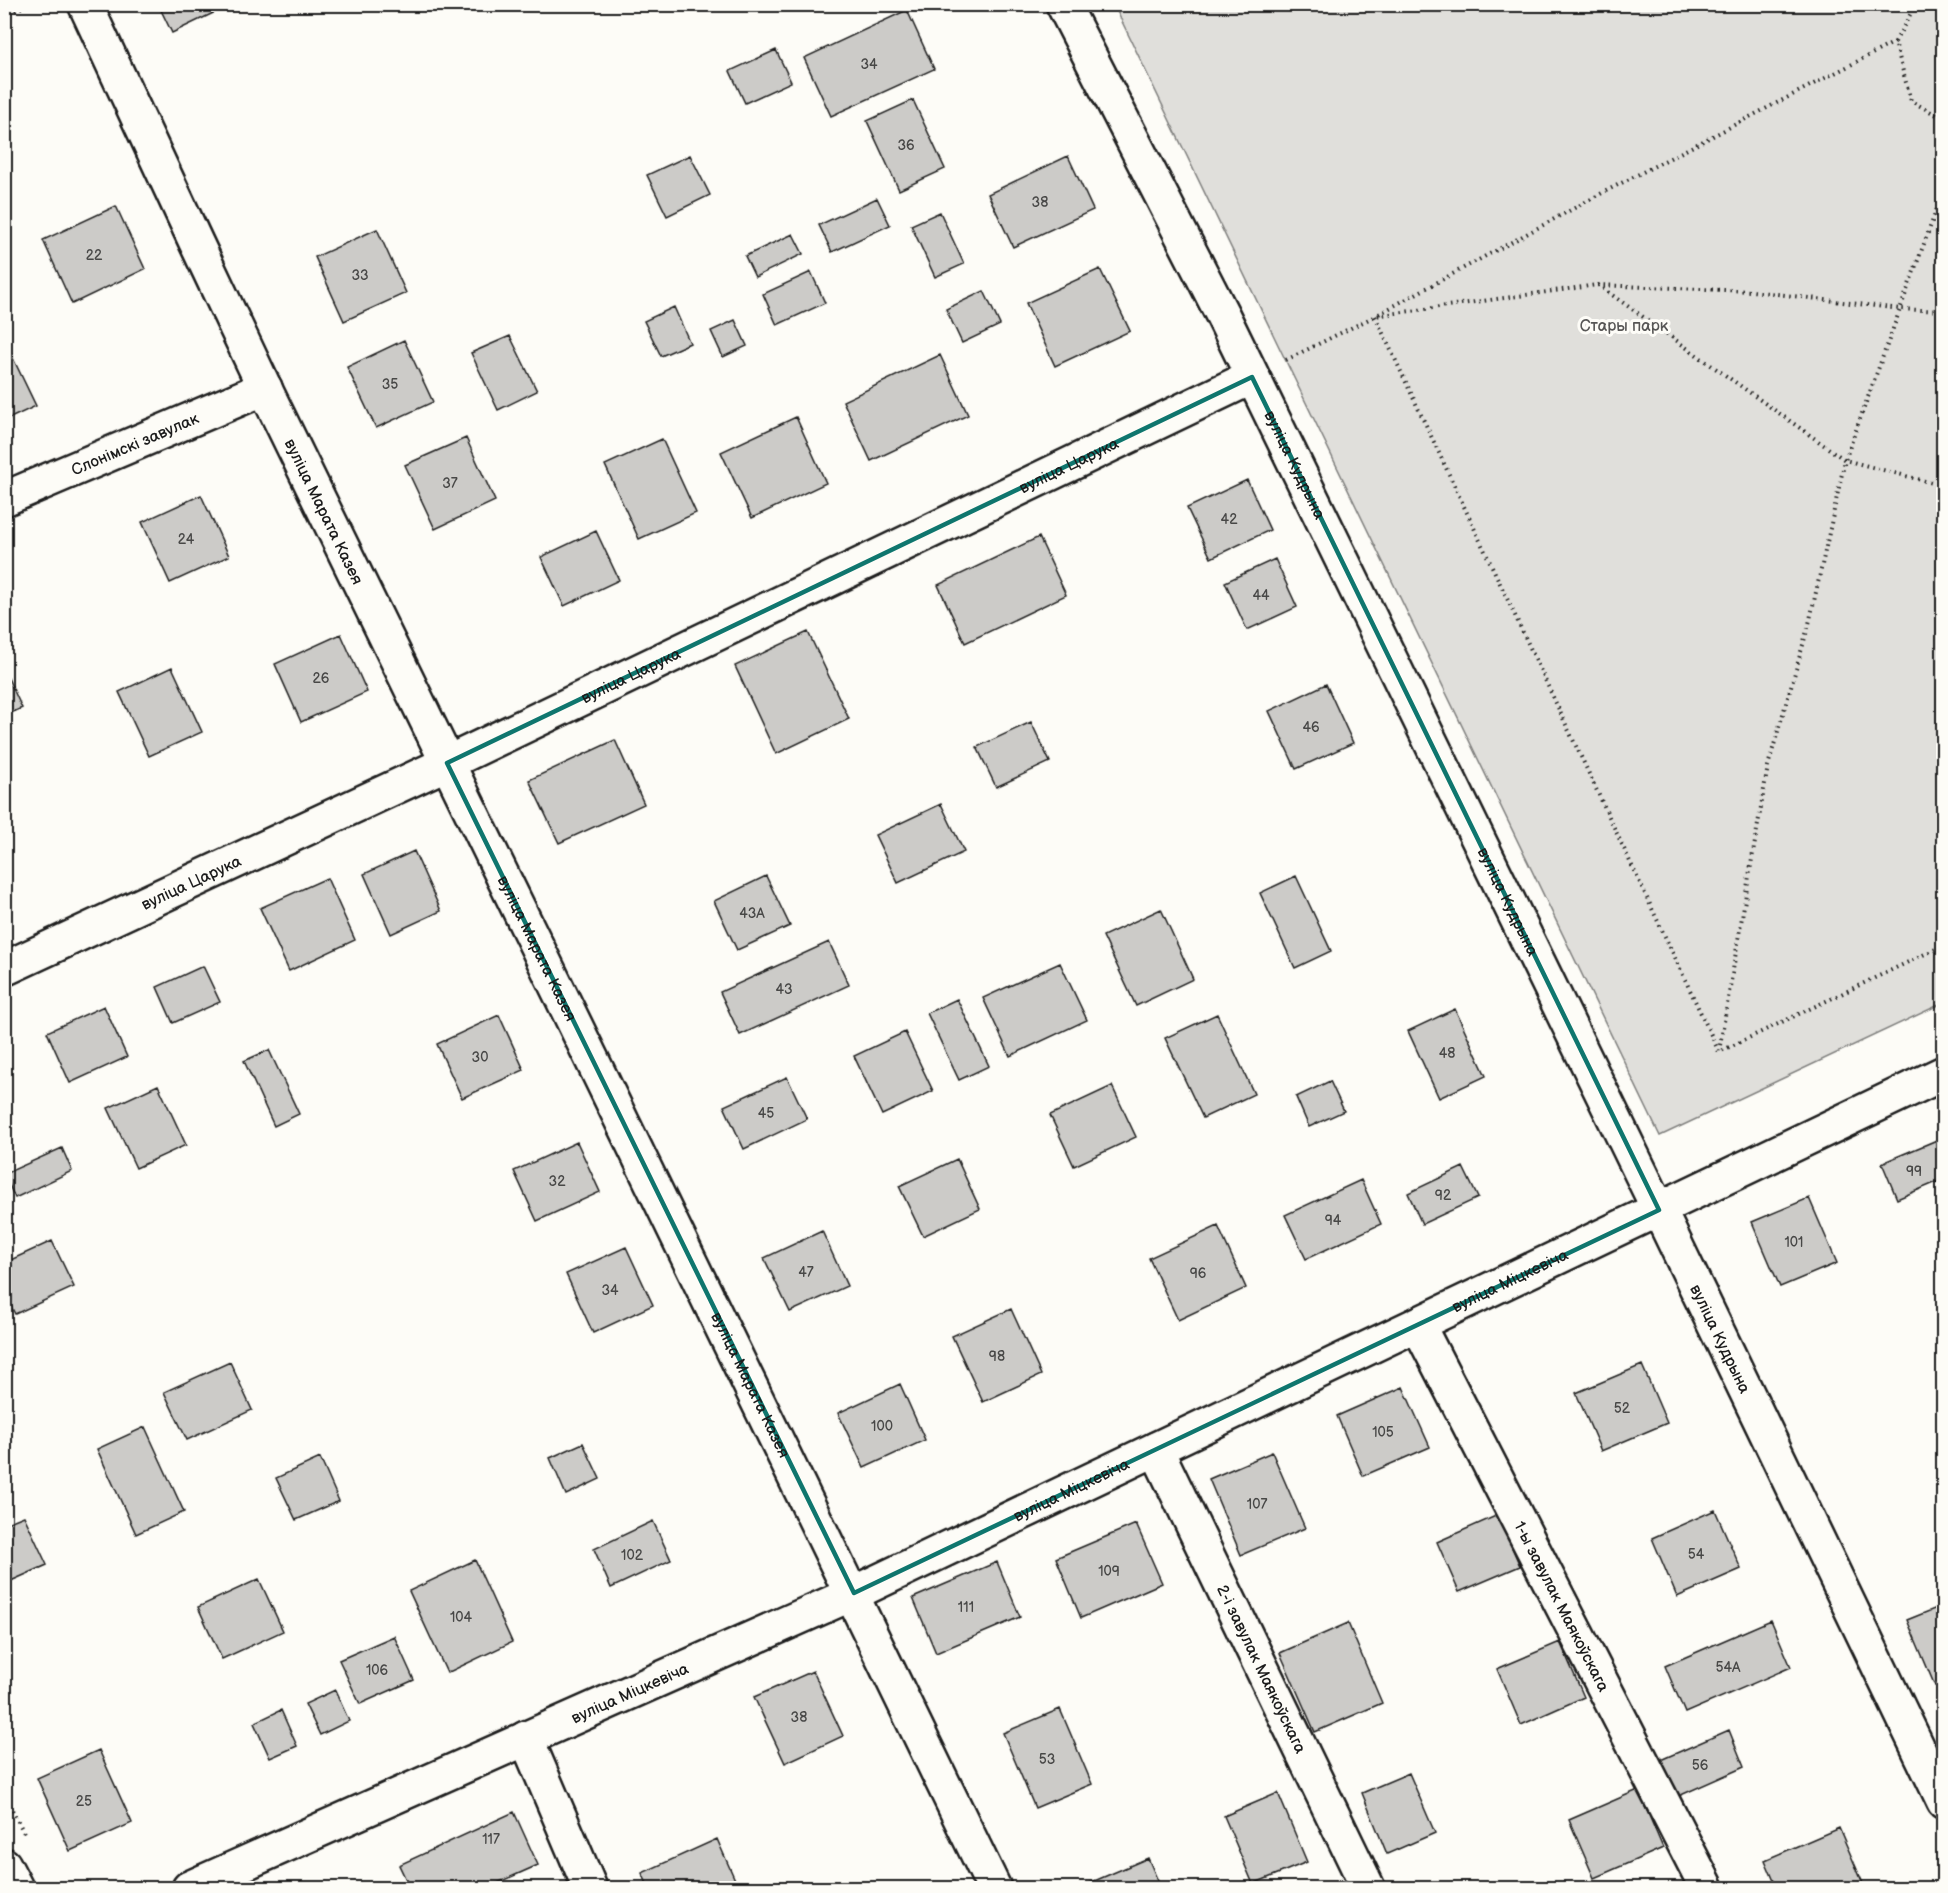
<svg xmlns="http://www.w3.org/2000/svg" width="1948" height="1893" font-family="'Balsamiq Sans',sans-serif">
	<rect width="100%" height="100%" fill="#fdfcf7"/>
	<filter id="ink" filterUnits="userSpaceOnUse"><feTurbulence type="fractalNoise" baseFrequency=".0167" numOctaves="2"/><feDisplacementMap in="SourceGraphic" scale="12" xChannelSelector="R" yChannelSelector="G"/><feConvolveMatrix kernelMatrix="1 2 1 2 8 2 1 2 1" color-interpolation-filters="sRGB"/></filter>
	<g filter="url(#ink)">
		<path fill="#e0dfdb" stroke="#7e7e7c" stroke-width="1.5" d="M 1114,5 L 1943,5 L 1943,1003 L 1660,1136 Z"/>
		<path fill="#cccbc8" stroke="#1c1c1c" stroke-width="1.5" d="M 158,4 L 232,4 L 172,33 Z
			M 907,10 L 934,69 L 831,116 L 804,58 Z
			M 776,50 L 791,82 L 745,103 L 730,71 Z
			M 913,100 L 945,169 L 899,190 L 867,121 Z
			M 690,155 L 710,195 L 667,216 L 647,175 Z
			M 1068,156 L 1093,210 L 1013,247 L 988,194 Z
			M 877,198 L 890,225 L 832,252 L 819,225 Z
			M 116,206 L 145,269 L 72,304 L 43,240 Z
			M 940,212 L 964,264 L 935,277 L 911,225 Z
			M 377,229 L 406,293 L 344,321 L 315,257 Z
			M 793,234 L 803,254 L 755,277 L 745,256 Z
			M 1100,269 L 1130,331 L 1055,366 L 1026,303 Z
			M 811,272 L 825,303 L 777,325 L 763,294 Z
			M 984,291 L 1000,325 L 962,343 L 946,309 Z
			M 674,307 L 690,343 L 661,356 L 644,321 Z
			M 735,320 L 747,346 L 723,357 L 711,331 Z
			M 510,336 L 537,391 L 498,410 L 471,353 Z
			M 404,340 L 433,402 L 376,428 L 347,367 Z
			M 10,352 L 36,406 L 4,421 L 4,354 Z
			M 940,355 L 968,415 L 871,461 L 843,401 Z
			M 796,417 L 826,483 L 752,518 L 721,452 Z
			M 466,438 L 495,501 L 435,529 L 405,465 Z
			M 662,439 L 696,513 L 639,539 L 605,465 Z
			M 1247,480 L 1270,530 L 1211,558 L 1187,508 Z
			M 201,495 L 229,556 L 170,583 L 142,522 Z
			M 596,531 L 619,580 L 564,606 L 541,557 Z
			M 1039,537 L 1066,595 L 965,643 L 938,585 Z
			M 1275,559 L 1297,607 L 1247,630 L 1225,582 Z
			M 808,632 L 849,719 L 776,754 L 735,666 Z
			M 341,634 L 367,692 L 301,722 L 275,664 Z
			M 172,667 L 202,732 L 149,756 L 119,692 Z
			M 8,678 L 22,708 L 4,716 L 4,679 Z
			M 1326,684 L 1353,743 L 1296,769 L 1269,711 Z
			M 1031,722 L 1050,762 L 996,787 L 977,747 Z
			M 615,740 L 644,804 L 559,843 L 529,780 Z
			M 941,804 L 964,852 L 898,883 L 875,835 Z
			M 414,851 L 441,911 L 391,934 L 364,874 Z
			M 766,876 L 790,926 L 737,950 L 714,901 Z
			M 1296,876 L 1331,951 L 1295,968 L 1260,893 Z
			M 327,878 L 355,940 L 289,971 L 260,908 Z
			M 1161,909 L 1193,979 L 1136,1006 L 1103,936 Z
			M 829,942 L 849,985 L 740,1035 L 720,992 Z
			M 1060,963 L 1087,1020 L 1010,1056 L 983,998 Z
			M 203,966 L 220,1002 L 173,1023 L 157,987 Z
			M 957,999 L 989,1066 L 959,1080 L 927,1013 Z
			M 104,1006 L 127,1057 L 70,1083 L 47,1032 Z
			M 1455,1009 L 1486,1076 L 1439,1098 L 1408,1031 Z
			M 1217,1014 L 1254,1094 L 1203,1118 L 1165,1038 Z
			M 499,1015 L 524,1070 L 462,1098 L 437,1044 Z
			M 905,1032 L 933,1091 L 882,1115 L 854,1056 Z
			M 269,1050 L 299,1114 L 274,1126 L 244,1061 Z
			M 787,1077 L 807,1119 L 744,1149 L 724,1106 Z
			M 1330,1081 L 1344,1111 L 1309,1127 L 1296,1097 Z
			M 158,1085 L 186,1145 L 136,1168 L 108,1108 Z
			M 1112,1086 L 1136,1137 L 1074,1166 L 1050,1115 Z
			M 1944,1137 L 1944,1179 L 1897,1199 L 1882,1163 Z
			M 577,1142 L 600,1192 L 537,1221 L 514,1171 Z
			M 62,1148 L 72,1171 L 15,1198 L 4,1174 Z
			M 957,1159 L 980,1209 L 923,1236 L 899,1186 Z
			M 1463,1167 L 1478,1198 L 1422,1224 L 1408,1193 Z
			M 1361,1180 L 1381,1224 L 1306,1259 L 1285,1215 Z
			M 1809,1198 L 1837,1263 L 1780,1287 L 1752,1222 Z
			M 1218,1226 L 1246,1288 L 1178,1320 L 1149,1258 Z
			M 822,1231 L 847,1286 L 790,1312 L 764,1258 Z
			M 52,1241 L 74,1287 L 15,1314 L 4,1293 L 4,1263 Z
			M 626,1247 L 653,1305 L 593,1333 L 566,1274 Z
			M 1011,1309 L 1041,1375 L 983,1402 L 952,1336 Z
			M 230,1362 L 252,1410 L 187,1440 L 164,1392 Z
			M 1642,1365 L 1667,1423 L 1601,1451 L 1576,1393 Z
			M 900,1384 L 925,1440 L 864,1468 L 838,1413 Z
			M 1403,1387 L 1430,1447 L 1363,1476 L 1337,1416 Z
			M 145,1427 L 184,1512 L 136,1534 L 97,1449 Z
			M 583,1443 L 600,1479 L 566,1495 L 550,1458 Z
			M 1272,1452 L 1305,1528 L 1241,1555 L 1209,1479 Z
			M 320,1458 L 339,1501 L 296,1520 L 276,1478 Z
			M 1715,1510 L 1741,1569 L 1677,1597 L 1652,1538 Z
			M 1498,1515 L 1520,1566 L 1459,1592 L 1437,1542 Z
			M 24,1516 L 47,1565 L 4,1584 L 4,1524 Z
			M 653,1521 L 671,1560 L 611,1588 L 594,1549 Z
			M 1136,1524 L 1162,1583 L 1081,1618 L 1056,1558 Z
			M 475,1560 L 512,1642 L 447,1673 L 409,1591 Z
			M 997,1562 L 1020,1617 L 936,1653 L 913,1598 Z
			M 259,1579 L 283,1631 L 222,1659 L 198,1607 Z
			M 1944,1605 L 1944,1683 L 1935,1686 L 1907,1620 Z
			M 1771,1620 L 1791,1667 L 1685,1713 L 1665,1666 Z
			M 1348,1623 L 1382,1703 L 1315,1732 L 1280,1653 Z
			M 394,1636 L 414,1680 L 360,1704 L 339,1660 Z
			M 1560,1642 L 1584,1697 L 1521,1725 L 1497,1669 Z
			M 813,1671 L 843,1736 L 785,1763 L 754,1697 Z
			M 335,1690 L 349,1721 L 320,1735 L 305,1704 Z
			M 1060,1709 L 1092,1784 L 1035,1808 L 1003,1733 Z
			M 281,1710 L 297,1746 L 270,1758 L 254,1723 Z
			M 1729,1730 L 1744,1767 L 1672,1799 L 1656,1762 Z
			M 99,1750 L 132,1823 L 70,1851 L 37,1778 Z
			M 1409,1773 L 1435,1833 L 1387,1854 L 1362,1793 Z
			M 1638,1790 L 1663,1848 L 1594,1878 L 1569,1820 Z
			M 1278,1793 L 1307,1862 L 1253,1884 L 1224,1816 Z
			M 514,1812 L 538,1865 L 486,1888 L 410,1888 L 399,1865 Z
			M 1839,1828 L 1865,1888 L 1777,1888 L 1765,1860 Z
			M 717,1839 L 736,1882 L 722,1888 L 649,1888 L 642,1873 Z
			M 1148,1858 L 1161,1888 L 1078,1888 Z"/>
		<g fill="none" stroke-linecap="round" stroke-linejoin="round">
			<g stroke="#1c1c1c" stroke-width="38">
				<g id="minor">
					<path id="s1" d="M 85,4 C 146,135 206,265 268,395 C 509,893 756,1389 994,1888"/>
					<path id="s2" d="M 1063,4 L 1222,314 L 1659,1210 L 1944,1802"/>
					<path id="s3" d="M 4,499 L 265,388"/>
					<path id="s4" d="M 4,969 L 447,763 L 1252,377"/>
					<path id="s5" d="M 1418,1325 L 1707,1888"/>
					<path id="s6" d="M 1156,1449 L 1368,1888"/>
					<path d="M 526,1738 L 590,1888"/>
					<path d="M 4,1865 L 16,1888"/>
					<path id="s7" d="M 189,1888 L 854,1593 L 1944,1073"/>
				</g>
			</g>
			<path stroke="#1c1c1c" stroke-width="4" stroke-dasharray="1.5 4.5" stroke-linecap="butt" d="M 1916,4 L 1895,42 L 1911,101 L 1944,119
				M 4,16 L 28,4
				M 1895,42 L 1604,192 L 1375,316 L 1719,1052 L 1944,945
				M 1598,285 L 1845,460 L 1944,486
				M 1286,360 L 1375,316 L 1597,285 L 1752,291 L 1900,309 L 1944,311
				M 1719,1051 L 1768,766 L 1809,624 L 1845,460 L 1944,189
				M 4,1794 L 24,1833"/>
			<use href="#minor" stroke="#fdfcf7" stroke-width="33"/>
		</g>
	</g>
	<path fill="none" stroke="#0f766e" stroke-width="4.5" stroke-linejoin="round" d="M 1252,377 L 1659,1210 L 854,1593 L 447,763 Z"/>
	<g text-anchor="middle" stroke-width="6" stroke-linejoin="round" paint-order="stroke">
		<g font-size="14" fill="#484847">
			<text x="869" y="69">34</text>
			<text x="906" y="150">36</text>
			<text x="1040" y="207">38</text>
			<text x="94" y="260">22</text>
			<text x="360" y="280">33</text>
			<text x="390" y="389">35</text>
			<text x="450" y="488">37</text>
			<text x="1229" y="524">42</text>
			<text x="186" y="544">24</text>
			<text x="1261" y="600">44</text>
			<text x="321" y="683">26</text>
			<text x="1311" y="732">46</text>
			<text x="752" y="918">43А</text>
			<text x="784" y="994">43</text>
			<text x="1447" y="1058">48</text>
			<text x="480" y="1062">30</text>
			<text x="766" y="1118">45</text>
			<text x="1914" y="1176">99</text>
			<text x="557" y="1186">32</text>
			<text x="1443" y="1200">92</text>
			<text x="1333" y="1225">94</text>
			<text x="1794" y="1247">101</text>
			<text x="806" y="1277">47</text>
			<text x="1198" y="1278">96</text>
			<text x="610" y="1295">34</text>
			<text x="997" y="1361">98</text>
			<text x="1622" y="1413">52</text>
			<text x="882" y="1431">100</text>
			<text x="1383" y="1437">105</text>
			<text x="1257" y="1509">107</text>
			<text x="1696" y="1559">54</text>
			<text x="632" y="1560">102</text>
			<text x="1109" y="1576">109</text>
			<text x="966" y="1612">111</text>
			<text x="461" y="1622">104</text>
			<text x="1728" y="1672">54А</text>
			<text x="377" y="1675">106</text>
			<text x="799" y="1722">38</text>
			<text x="1047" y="1764">53</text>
			<text x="1700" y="1770">56</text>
			<text x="84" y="1806">25</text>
			<text x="491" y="1844">117</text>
		</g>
		<g font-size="16" fill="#575655" stroke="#fdfcf7">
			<text x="1624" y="331">Стары парк</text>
		</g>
		<g font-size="16" fill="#1c1c1c" stroke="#fdfcf7">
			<text dy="6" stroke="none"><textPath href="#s3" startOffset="142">Слонімскі завулак</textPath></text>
			<text dy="6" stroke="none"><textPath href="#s2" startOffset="516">вуліца Кудрына</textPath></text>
			<text dy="6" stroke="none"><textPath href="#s4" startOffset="1178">вуліца Царука</textPath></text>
			<text dy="6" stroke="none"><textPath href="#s1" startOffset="561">вуліца Марата Казея</textPath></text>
			<text dy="6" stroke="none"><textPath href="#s4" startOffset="692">вуліца Царука</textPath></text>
			<text dy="6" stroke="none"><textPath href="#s4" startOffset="206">вуліца Царука</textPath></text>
			<text dy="6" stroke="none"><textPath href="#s2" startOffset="1002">вуліца Кудрына</textPath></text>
			<text dy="6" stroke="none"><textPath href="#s1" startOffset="1047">вуліца Марата Казея</textPath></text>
			<text dy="6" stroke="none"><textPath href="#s7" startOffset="1454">вуліца Міцкевіча</textPath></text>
			<text dy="6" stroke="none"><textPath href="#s2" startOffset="1488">вуліца Кудрына</textPath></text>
			<text dy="6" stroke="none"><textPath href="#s1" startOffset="1533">вуліца Марата Казея</textPath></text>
			<text dy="6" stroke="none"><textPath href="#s7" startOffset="968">вуліца Міцкевіча</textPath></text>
			<text dy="6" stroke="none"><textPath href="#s5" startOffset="316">1-ы завулак Маякоўскага</textPath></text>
			<text dy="6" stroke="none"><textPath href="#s6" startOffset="244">2-і завулак Маякоўскага</textPath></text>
			<text dy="6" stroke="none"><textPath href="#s7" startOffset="482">вуліца Міцкевіча</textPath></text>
		</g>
	</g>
	<rect width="1948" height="1893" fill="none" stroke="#fdfcf7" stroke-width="24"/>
	<rect x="12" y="12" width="1924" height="1869" fill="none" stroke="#1c1c1c" stroke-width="2" filter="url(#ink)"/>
</svg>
